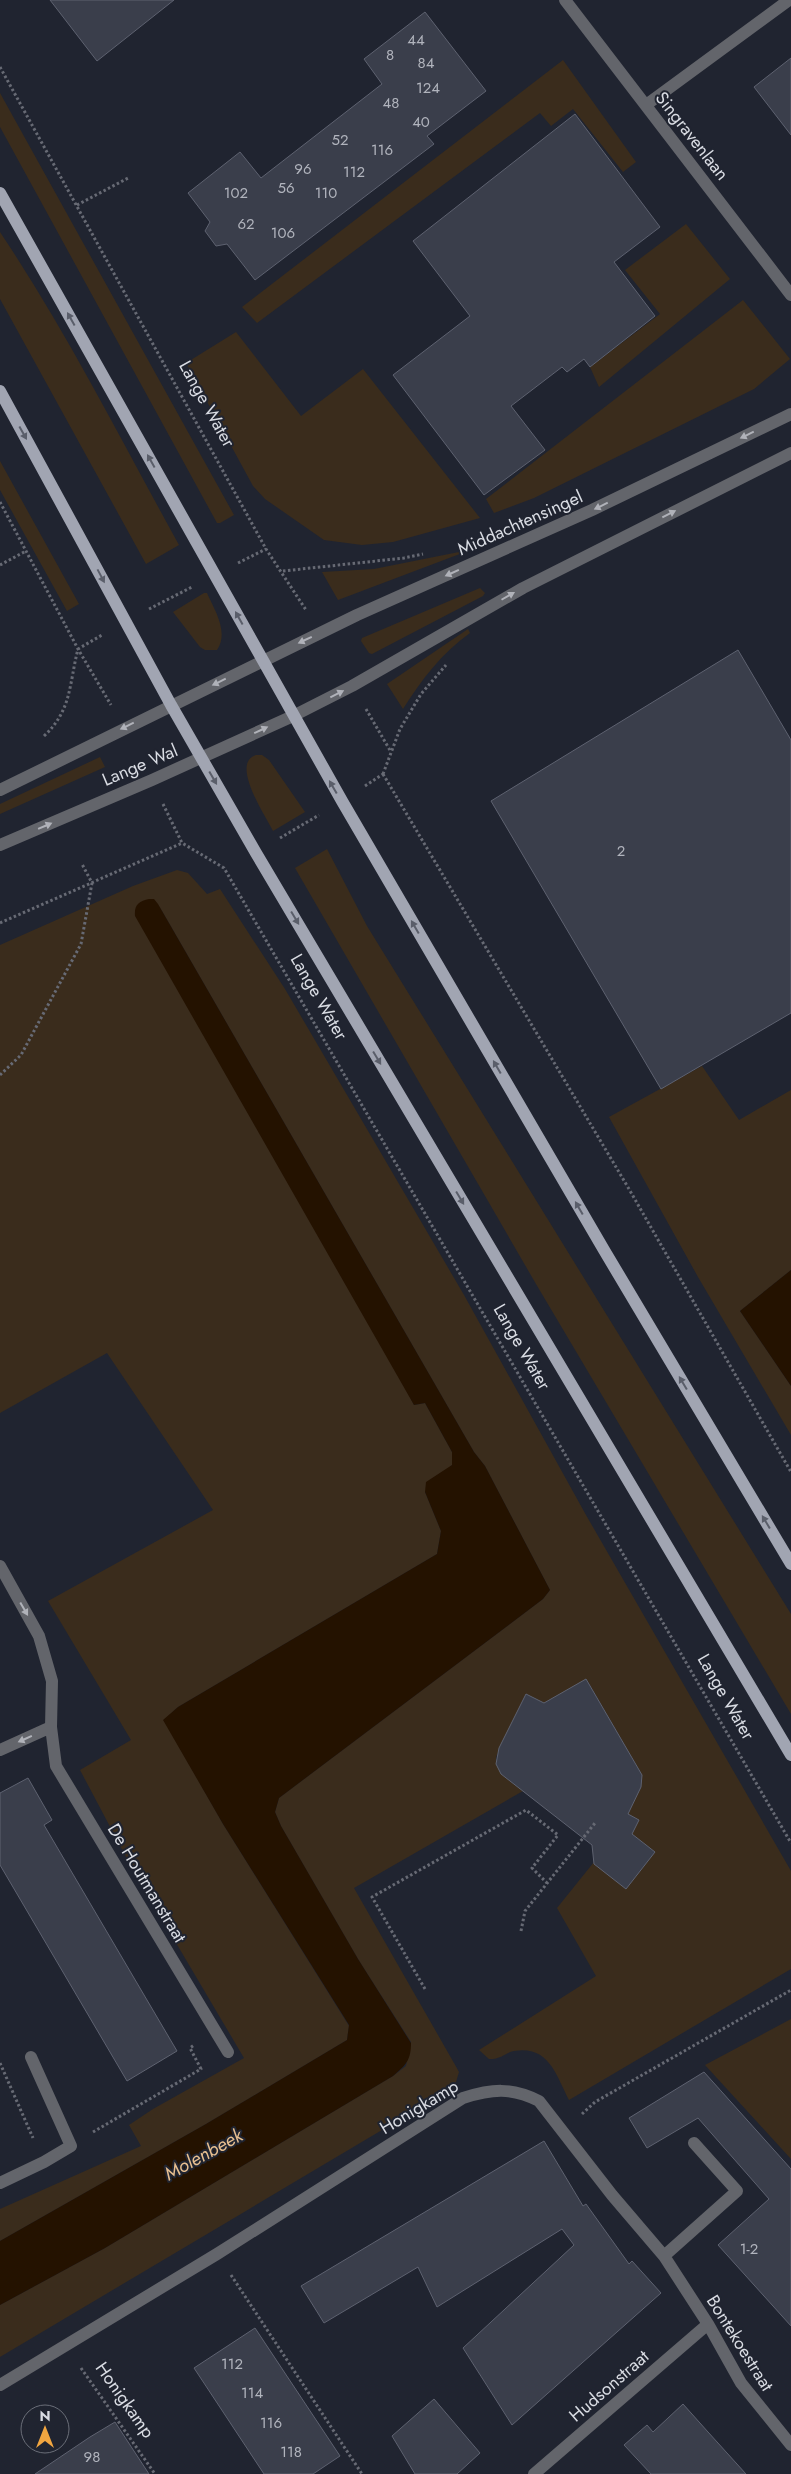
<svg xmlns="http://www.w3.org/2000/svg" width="791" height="2474" font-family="Jost,sans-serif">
	<rect width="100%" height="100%" fill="#202430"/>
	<path fill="#3a2c1c" d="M 563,60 L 636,162 L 623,172 L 573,109 L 551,126 L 540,113 L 257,323 L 242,307 Z
		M 0,93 L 234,515 L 220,523 L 217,523 L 0,127 Z
		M 686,224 L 730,279 L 599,387 L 590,367 L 660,314 L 625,270 Z
		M 0,232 C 67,332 121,440 179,545 L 146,564 L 0,299 Z
		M 743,300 L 790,359 L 754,389 L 534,498 L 494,513 L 486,499 Z
		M 236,332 L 301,416 L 363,369 L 480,518 L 393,542 L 362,545 L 324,540 L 265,499 L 253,486 L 186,363 Z
		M 0,461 L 79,604 L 67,611 L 0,490 Z
		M 464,551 L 465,552 L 338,600 L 322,572 L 374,569 Z
		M 480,588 L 485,593 L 483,596 L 372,654 L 369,653 L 361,641 L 362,638 Z
		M 204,593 L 207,593 C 215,611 229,632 217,650 L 205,650 L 200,647 L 173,612 Z
		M 468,629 L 470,633 C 441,654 422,679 403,709 L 387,684 Z
		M 256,755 L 262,755 L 269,760 L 305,812 L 273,831 C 265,815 230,763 256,755 Z
		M 100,757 L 105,767 L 0,814 L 0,804 Z
		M 327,849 L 367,926 L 791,1614 L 791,1714 L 536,1284 L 295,868 Z
		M 177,870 L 188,873 L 207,894 L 220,889 L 285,989 L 464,1295 L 586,1515 L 791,1871 L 791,1969 L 569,2100 C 556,2075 549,2045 514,2051 C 504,2053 502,2059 489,2059 L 479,2050 L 596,1976 L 557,1908 L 594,1862 L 626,1889 L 655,1852 L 632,1834 L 639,1820 L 628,1814 L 641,1787 L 641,1773 L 587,1680 L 544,1703 L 526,1694 L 496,1757 C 497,1774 510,1781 523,1791 L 354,1888 L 454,2063 L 459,2072 L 456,2082 L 451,2089 L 0,2357 L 0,2305 L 105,2248 L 393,2076 L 406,2066 L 411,2042 L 358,1959 L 281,1826 L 275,1812 L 279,1798 L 543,1599 L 550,1590 L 485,1466 L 474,1452 L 158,904 L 414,1405 L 425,1403 L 452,1452 L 452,1465 L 425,1492 L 441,1531 L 437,1554 L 178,1707 L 164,1720 L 223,1824 L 349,2026 L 347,2040 L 206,2124 L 0,2241 L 0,2209 L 141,2146 L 129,2125 L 153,2109 L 244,2058 L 133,1870 L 80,1770 L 131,1740 L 48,1601 L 213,1510 L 107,1353 L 0,1413 L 0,945 L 133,886 Z
		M 702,1066 L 739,1120 L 791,1090 L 791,1270 L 740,1311 L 791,1386 L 791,1435 L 698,1277 L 609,1117 Z
		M 791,2019 L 791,2159 L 705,2065 Z"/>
	<path fill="#241200" d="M 149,899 L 154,899 L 158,904 L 474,1452 L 485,1466 L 550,1590 L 543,1599 L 279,1798 L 275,1812 L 281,1826 L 358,1959 L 411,2043 C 411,2060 406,2065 393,2076 L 105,2248 L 0,2305 L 0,2241 L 206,2124 L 347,2040 L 349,2025 L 223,1824 L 163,1720 L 178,1707 L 437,1554 L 441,1531 L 425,1492 L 426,1482 L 452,1465 L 452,1452 L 425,1403 L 414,1405 L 135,916 C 134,905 139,901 149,899 Z
		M 791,1270 L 791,1386 L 740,1311 Z"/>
	<path fill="#3a3e4b" stroke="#5e6270" d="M 50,0 L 174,0 L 97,61 Z
		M 425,12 L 486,91 L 427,136 L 434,144 L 255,280 L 227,244 L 216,246 L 205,231 L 210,222 L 188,193 L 240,152 L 261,178 L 382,84 L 364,59 Z
		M 791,58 L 791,135 L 754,87 Z
		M 575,114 L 660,227 L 614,262 L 655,316 L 590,367 L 584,359 L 567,372 L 562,367 L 511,406 L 545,450 L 484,495 L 393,375 L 470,316 L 413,241 Z
		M 738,650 L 791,740 L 791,1013 L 661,1089 L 491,801 Z
		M 586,1679 L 642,1775 L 641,1787 L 628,1814 L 639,1820 L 632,1834 L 655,1852 L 626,1889 L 594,1864 L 592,1845 L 501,1774 L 496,1764 L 499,1748 L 526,1694 L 544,1703 Z
		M 28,1778 L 52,1820 L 44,1825 L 177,2051 L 127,2081 L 0,1865 L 0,1793 Z
		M 704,2072 L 791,2169 L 791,2326 L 718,2245 L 769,2199 L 698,2118 L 647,2148 L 629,2118 Z
		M 544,2141 L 583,2206 L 586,2204 L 629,2264 L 632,2261 L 661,2293 L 512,2425 L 463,2348 L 574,2245 L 562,2229 L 437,2307 L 418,2267 L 324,2323 L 301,2286 Z
		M 255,2328 L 340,2456 L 313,2474 L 264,2474 L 194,2368 Z
		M 434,2399 L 480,2453 L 457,2474 L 415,2474 L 392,2436 Z
		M 683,2404 L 708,2432 L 746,2474 L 651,2474 L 624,2445 L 647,2425 L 653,2432 Z
		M 115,2422 L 149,2474 L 35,2474 L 90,2437 Z"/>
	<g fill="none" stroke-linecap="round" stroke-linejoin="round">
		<path stroke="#676a74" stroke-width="3" stroke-dasharray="2.5 2.5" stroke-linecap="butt" d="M 0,67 L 266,549 L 306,610
			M 77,205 L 130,177
			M 0,502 L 78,649 L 111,705
			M 238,563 L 266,549
			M 0,565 L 26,551
			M 283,571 L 404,558 L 423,554
			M 149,609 L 192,587
			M 366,709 L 391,752
			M 44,736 C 72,710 69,684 78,649 L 102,635
			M 383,774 L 629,1189 L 791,1472
			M 383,774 L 400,729 L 421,694 L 446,665
			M 365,786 L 383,774
			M 163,804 L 182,843 L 224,868 L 791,1843
			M 280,838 L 319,815
			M 0,923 L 182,843
			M 0,1075 L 21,1055 L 81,944 L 92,883 L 82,864
			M 521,1931 L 525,1911 L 595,1823
			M 425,1989 L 372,1897 L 526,1810 L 558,1835 L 532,1868 L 547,1883
			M 0,2063 L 33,2138
			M 582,2114 L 595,2102 L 791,1990
			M 93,2132 L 201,2069 L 190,2048 L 194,2045
			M 231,2275 L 362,2474
			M 81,2368 L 155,2474"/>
		<path stroke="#63656b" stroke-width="12" d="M 565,0 L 791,295
			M 646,105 L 789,0
			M 0,790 L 357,615 L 592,510 L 791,414
			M 0,845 L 152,780 L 293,716 L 352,686 L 523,588 L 791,453
			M 0,1566 L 39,1636 L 52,1681 L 51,1727 L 56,1766 L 228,2052
			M 0,1750 L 51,1727
			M 0,2183 L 44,2162 L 71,2146 L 31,2057
			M 664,2256 L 737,2191 L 694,2143
			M 0,2385 L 217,2254 L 463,2098 C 492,2089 511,2087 539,2101 L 612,2195 L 664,2256 L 708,2324 L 741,2383 L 791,2445
			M 534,2474 L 708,2324"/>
		<path stroke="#a1a5b2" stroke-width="12" d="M 0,193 L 342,801 L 604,1250 L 791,1564
			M 0,391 L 171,705 L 256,853 L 791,1755"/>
	</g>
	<defs><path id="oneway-solid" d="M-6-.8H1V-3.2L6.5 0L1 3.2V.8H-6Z" transform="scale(1.25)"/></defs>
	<g fill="#5a5e6a">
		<use href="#oneway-solid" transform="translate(71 319) rotate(-119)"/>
		<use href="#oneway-solid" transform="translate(23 433) rotate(61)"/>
		<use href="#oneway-solid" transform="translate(151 461) rotate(-119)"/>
		<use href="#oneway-solid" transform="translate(101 576) rotate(62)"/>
		<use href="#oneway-solid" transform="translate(239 618) rotate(-119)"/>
		<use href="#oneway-solid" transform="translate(213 778) rotate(60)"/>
		<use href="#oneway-solid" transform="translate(333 787) rotate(-120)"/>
		<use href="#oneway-solid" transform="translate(295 918) rotate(59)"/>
		<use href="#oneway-solid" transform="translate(415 927) rotate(-120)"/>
		<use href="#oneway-solid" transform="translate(377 1058) rotate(59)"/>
		<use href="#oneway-solid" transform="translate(497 1067) rotate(-120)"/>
		<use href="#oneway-solid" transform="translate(460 1198) rotate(59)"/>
		<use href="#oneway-solid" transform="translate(579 1208) rotate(-120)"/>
		<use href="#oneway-solid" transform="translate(683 1383) rotate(-121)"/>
		<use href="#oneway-solid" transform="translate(766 1522) rotate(-121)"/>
	</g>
	<g fill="#b0b2b9">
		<use href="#oneway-solid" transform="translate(747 435) rotate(154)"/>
		<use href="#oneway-solid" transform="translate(601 506) rotate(154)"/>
		<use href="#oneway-solid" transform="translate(669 514) rotate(-27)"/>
		<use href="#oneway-solid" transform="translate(452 573) rotate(156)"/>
		<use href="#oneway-solid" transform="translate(508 596) rotate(-30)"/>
		<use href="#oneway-solid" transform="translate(305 640) rotate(155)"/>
		<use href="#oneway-solid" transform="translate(219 682) rotate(154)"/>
		<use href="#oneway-solid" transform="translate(337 694) rotate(-27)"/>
		<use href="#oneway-solid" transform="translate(127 726) rotate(154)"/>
		<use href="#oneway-solid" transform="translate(261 730) rotate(-25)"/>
		<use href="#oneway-solid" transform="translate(45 826) rotate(-23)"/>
		<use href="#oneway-solid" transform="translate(24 1609) rotate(60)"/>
		<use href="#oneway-solid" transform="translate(25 1739) rotate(156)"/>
	</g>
	<g text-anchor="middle" stroke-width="4" stroke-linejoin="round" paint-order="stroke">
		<g font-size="15" fill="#b1b4bd">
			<text x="416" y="45">44</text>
			<text x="390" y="60">8</text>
			<text x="426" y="68">84</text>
			<text x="428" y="93">124</text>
			<text x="391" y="108">48</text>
			<text x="421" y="127">40</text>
			<text x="340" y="145">52</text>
			<text x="382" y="155">116</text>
			<text x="303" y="174">96</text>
			<text x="354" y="177">112</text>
			<text x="286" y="193">56</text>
			<text x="236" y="198">102</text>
			<text x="326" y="198">110</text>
			<text x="246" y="229">62</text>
			<text x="283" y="238">106</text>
			<text x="621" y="856">2</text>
			<text x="749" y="2254">1-2</text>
			<text x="232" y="2369">112</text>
			<text x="252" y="2398">114</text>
			<text x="271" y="2428">116</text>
			<text x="291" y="2457">118</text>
			<text x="92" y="2462">98</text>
		</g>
		<g font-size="18" fill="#d9dce3" stroke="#202430">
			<text transform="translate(692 136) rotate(52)" y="6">Singravenlaan</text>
			<text transform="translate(207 404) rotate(61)" y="6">Lange Water</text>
			<text transform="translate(520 523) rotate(-24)" y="6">Middachtensingel</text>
			<text transform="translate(140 765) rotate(-23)" y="6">Lange Wal</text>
			<text transform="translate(319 997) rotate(60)" y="6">Lange Water</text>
			<text transform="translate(522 1347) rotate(60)" y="6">Lange Water</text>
			<text transform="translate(726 1697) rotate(60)" y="6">Lange Water</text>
			<text transform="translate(147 1883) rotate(59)" y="6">De Houtmanstraat</text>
			<text transform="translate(419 2107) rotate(-31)" y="6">Honigkamp</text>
			<text transform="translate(740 2343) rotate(58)" y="6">Bontekoestraat</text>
			<text transform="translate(609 2386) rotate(-41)" y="6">Hudsonstraat</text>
			<text transform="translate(125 2400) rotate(55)" y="6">Honigkamp</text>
		</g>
		<g font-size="19" font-style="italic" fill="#e7bf90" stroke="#202430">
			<text transform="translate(203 2154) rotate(-29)" y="7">Molenbeek</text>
		</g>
	</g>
	<g transform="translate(45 2429)"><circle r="24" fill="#202430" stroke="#6a6e78"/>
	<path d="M0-4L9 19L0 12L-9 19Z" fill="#f1a640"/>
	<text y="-8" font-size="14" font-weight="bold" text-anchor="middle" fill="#d9dce3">N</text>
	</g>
</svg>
